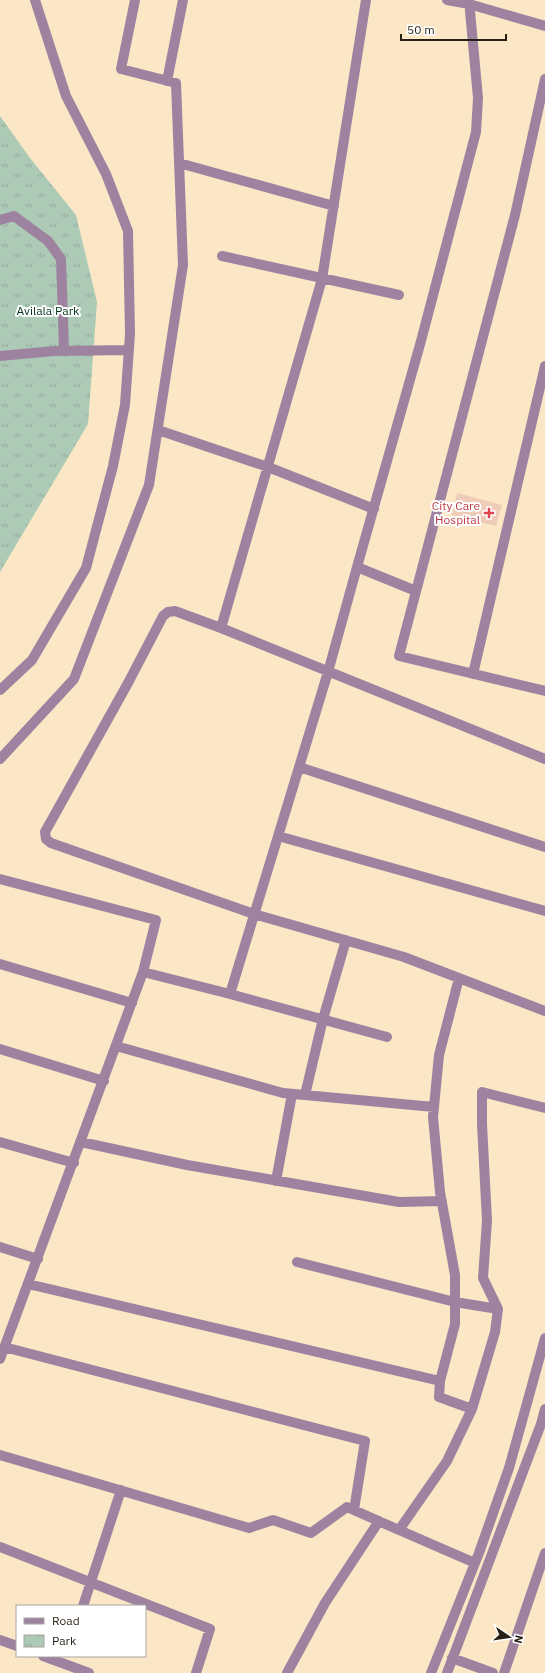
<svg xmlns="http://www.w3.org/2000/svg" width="545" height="1673" font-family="'IBM Plex Sans',sans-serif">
	<defs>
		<pattern id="park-tufts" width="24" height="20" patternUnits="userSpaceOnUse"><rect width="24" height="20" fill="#accab6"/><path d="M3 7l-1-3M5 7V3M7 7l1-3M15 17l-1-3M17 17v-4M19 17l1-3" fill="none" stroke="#94ad9c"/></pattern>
	</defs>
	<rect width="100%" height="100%" fill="#fbe7c6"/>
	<path fill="url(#park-tufts)" d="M 0,116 L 30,158 L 76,215 L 97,302 L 88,424 L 0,572 Z"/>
	<path fill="#eeccb7" d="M 457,493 L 502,505 L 496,526 L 452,515 Z"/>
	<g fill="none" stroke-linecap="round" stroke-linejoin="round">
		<path stroke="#9e83a1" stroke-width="10" d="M 366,0 L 322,279 L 221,628 L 545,759
			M 447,0 L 469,4 L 545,26
			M 545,79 L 515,215 L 399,656 L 545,691
			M 167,81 L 183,0
			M 179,163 L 334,206
			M 0,220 L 14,216 L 48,241 L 61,259 L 64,351
			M 222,256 L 399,295
			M 0,356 L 54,351 L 129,350
			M 158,430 L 268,467 L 374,509
			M 416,591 L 357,567 L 421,341 L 476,132 L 478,98 L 469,0
			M 221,628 L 175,611 L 168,612 L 163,616 L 128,683 L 45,832 L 46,839 L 51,843 L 254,914 L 404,957 L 545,1011
			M 473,674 L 545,366
			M 0,690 L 32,660 L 86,568 L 113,466 L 125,405 L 130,334 L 128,231 L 106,174 L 66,96 L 35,0
			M 0,759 L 74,679 L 149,485 L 183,265 L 176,83 L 121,69 L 135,0
			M 299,767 L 545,847
			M 278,836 L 545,911
			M 0,879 L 156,920 L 143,972
			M 0,964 L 132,1003
			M 230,994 L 387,1037
			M 116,1046 L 283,1093 L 434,1107
			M 0,1049 L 104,1081
			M 305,1095 L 323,1019 L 346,940
			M 0,1142 L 74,1163
			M 81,1142 L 187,1165 L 399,1202 L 442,1201
			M 276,1181 L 292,1094
			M 0,1247 L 38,1259
			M 297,1262 L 455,1302 L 498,1309
			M 28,1284 L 440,1381 L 455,1324 L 455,1275 L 440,1192 L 433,1117 L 439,1055 L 459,978
			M 4,1347 L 365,1441 L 354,1510
			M 0,1359 L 143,972 L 230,994 L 328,672 L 357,567
			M 440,1381 L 439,1397 L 472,1409
			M 0,1455 L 249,1528 L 273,1520 L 311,1533 L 347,1507 L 399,1530
			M 0,1547 L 210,1629 L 196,1673
			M 475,1563 L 399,1530 L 447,1461 L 472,1409 L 495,1332 L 498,1309 L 483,1278 L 487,1221 L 482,1124 L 482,1092 L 545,1108
			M 83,1606 L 121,1490
			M 0,1640 L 17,1646
			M 43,1656 L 89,1673
			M 452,1658 L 493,1673
			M 287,1673 L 325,1603 L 379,1521
			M 431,1673 L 479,1553 L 509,1468 L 545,1338
			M 447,1673 L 541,1424 L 545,1409
			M 504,1673 L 545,1553"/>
	</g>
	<path fill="#e0444e" stroke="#fff" stroke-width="1.5" d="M487 507h4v4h4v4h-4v4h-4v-4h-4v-4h4z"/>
	<g text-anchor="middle" stroke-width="4" stroke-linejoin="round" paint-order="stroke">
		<g font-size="12" fill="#00331a" stroke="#fff">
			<text x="48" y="315">Avilala Park</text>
		</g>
		<g font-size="12" fill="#be3a42" stroke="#fff" text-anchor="end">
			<text x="480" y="510">City Care<tspan x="480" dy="14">Hospital</tspan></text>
		</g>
	</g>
	<rect x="16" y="1605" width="130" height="52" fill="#ffffff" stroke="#a9a5a1"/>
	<rect x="24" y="1618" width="20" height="6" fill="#9e83a1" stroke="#a9a5a1"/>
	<text x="52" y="1625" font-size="12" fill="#271f13">Road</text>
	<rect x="24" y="1635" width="20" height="12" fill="url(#park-tufts)" stroke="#a9a5a1"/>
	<text x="52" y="1645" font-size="12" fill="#271f13">Park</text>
	<g transform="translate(509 1637) rotate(103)" stroke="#ffffff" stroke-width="3" paint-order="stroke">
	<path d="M0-3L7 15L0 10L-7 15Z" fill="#271f13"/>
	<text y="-6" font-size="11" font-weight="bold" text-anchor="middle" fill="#271f13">N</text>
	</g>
	<path d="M401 34v6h105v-6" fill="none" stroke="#271f13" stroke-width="2"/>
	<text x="407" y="34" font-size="12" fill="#271f13" stroke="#ffffff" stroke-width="3" paint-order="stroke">50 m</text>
</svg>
